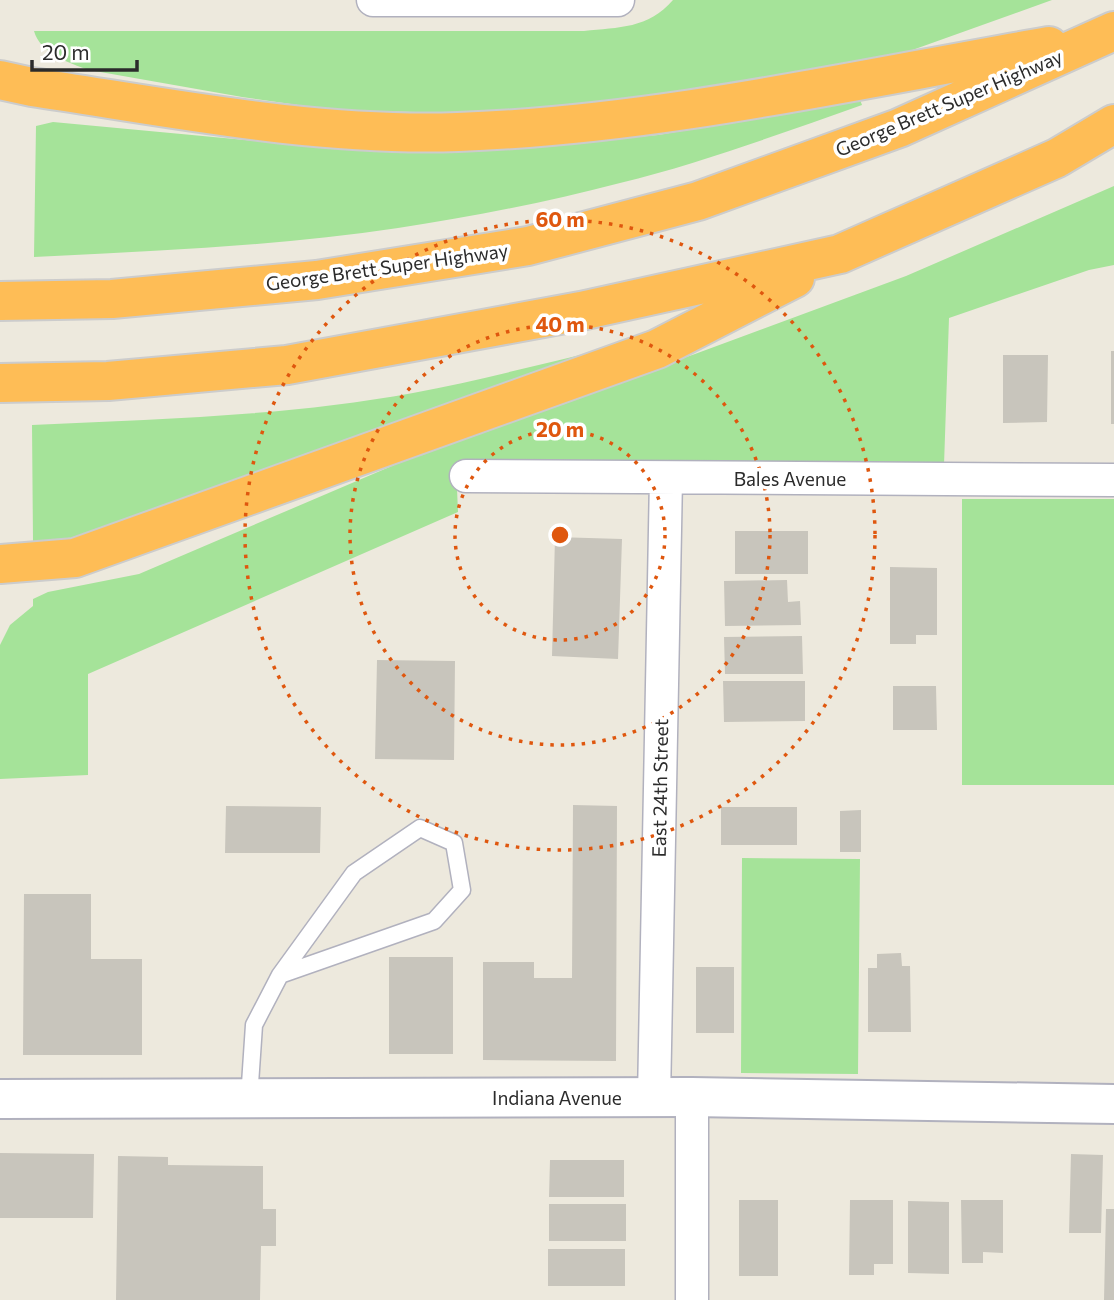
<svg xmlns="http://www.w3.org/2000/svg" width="1114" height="1300" font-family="Commissioner,sans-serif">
	<rect width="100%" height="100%" fill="#ede9dd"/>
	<path fill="#a5e399" d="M 673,0 L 1052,0 L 904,53 L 781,82 L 497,114 L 333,110 L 242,97 L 89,70 C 69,63 40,53 34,31 L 584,31 C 619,27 648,29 673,0 Z
		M 859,97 L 862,105 C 782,133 702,163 620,183 C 547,202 472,217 398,228 C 279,246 154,251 34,257 L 36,126 L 53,122 L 299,145 L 394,152 L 478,151 L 658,135 L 747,120 Z
		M 1114,186 L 1114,265 L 1089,270 L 949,318 L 944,465 L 456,465 L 458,512 L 88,674 L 88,775 L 0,779 L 0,645 L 10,625 L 33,606 L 33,599 L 48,592 L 139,574 L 455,439 L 695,354 L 906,276 Z
		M 605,349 L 67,549 L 43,547 L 33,541 L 32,425 C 159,419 288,416 413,393 C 477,381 541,364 605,349 Z
		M 962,499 L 1114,499 L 1114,785 L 962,785 Z
		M 742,858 L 860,859 L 858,1074 L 741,1073 Z"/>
	<path fill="#c8c5bc" d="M 1111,351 L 1114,351 L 1114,424 L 1111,424 Z
		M 1003,355 L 1048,355 L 1047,422 L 1003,423 Z
		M 735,531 L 808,531 L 808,574 L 735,574 Z
		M 555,537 L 622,539 L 618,659 L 552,656 Z
		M 890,567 L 937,568 L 937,635 L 916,635 L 916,644 L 890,644 Z
		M 787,580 L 788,602 L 800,601 L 801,625 L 725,626 L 724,581 Z
		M 802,636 L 803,674 L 725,674 L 724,637 Z
		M 377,660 L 455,661 L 454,760 L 375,759 Z
		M 723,681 L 805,681 L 805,721 L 724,722 Z
		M 893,686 L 936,686 L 937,730 L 893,730 Z
		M 573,805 L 617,806 L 616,1061 L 483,1060 L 483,962 L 534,962 L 534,978 L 572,978 Z
		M 226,806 L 321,807 L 320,853 L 225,853 Z
		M 721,807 L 797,807 L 797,845 L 721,845 Z
		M 861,810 L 861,852 L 840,852 L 840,811 Z
		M 24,894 L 91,894 L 91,959 L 142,959 L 142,1055 L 23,1055 Z
		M 901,953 L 902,966 L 910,966 L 911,1032 L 868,1032 L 868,968 L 877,968 L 877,954 Z
		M 389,957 L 453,957 L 453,1054 L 389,1054 Z
		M 696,967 L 734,967 L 734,1033 L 696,1033 Z
		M 0,1153 L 94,1154 L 93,1218 L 0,1218 Z
		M 1071,1154 L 1103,1155 L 1101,1233 L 1069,1233 Z
		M 118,1156 L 168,1157 L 168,1165 L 263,1166 L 263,1209 L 276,1209 L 276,1246 L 261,1246 L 260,1300 L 116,1300 Z
		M 550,1160 L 624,1160 L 624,1197 L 549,1197 Z
		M 739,1200 L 778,1200 L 778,1276 L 739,1276 Z
		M 850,1200 L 893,1200 L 893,1264 L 874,1264 L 874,1275 L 849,1275 Z
		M 961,1200 L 1003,1200 L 1003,1253 L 983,1252 L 983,1263 L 962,1263 Z
		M 908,1201 L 949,1202 L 949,1274 L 908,1273 Z
		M 549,1204 L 626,1204 L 626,1241 L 549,1241 Z
		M 1106,1209 L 1114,1209 L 1114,1300 L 1104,1300 Z
		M 548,1249 L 625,1249 L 625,1286 L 548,1286 Z"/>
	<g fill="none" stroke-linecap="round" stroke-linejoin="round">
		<g stroke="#b1b1be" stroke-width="19">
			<path id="service" d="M 249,1099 L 254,1025 L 280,975 L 354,873 L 420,828 L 454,843 L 462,890 L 434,921 L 280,975"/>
		</g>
		<g stroke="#b1b1be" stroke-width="35">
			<path id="minor" d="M 373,0 L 618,0
				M 466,476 L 1114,480
				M 654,1098 L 666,478
				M 692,1300 L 692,1097"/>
		</g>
		<g stroke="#b1b1be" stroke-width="42">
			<path id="tertiary" d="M 0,1099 L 692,1097 L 1114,1104"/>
		</g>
		<g stroke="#ccc" stroke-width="42">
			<path id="motorway" d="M 0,80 L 32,87 C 172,108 316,137 458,132 C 657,125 853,80 1049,46
				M 0,301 L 112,299 L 317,280 L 528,246 L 698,201 L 899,128 L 1114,31
				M 0,383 L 108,381 L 287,365 L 581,311 L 840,254 L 1057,158 L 1114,124
				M 0,564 L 75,558 L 657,349 L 795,278"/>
		</g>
		<use href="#service" stroke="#fff" stroke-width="16"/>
		<use href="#minor" stroke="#fff" stroke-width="32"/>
		<use href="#tertiary" stroke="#fff" stroke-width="38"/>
		<use href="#motorway" stroke="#febd56" stroke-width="38"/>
	</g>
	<g fill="none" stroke="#df570e" stroke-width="3.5" stroke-dasharray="3.5 7">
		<circle cx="560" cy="535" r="105"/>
		<circle cx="560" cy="535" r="210"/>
		<circle cx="560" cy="535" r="315"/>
	</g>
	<g text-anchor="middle" stroke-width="7" stroke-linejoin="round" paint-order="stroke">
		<g font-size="19" fill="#2b2b2b" stroke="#fff">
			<text transform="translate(949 103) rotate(-23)" y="7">George Brett Super Highway</text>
			<text transform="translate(387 267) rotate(-8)" y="7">George Brett Super Highway</text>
			<text x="790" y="486">Bales Avenue</text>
			<text transform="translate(660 788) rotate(-89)" y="7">East 24th Street</text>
			<text x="557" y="1105">Indiana Avenue</text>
		</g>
	</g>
	<circle cx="560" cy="535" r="10" fill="#df570e" stroke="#fff" stroke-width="3.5"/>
	<g font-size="21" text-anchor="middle" font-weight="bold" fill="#df570e" stroke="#fff" stroke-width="7" stroke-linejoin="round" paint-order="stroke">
		<text x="560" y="227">60 m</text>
		<text x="560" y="332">40 m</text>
		<text x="560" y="437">20 m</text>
	</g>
	<path d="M32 60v10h105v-10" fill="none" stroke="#2b2b2b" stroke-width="3.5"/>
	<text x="42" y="60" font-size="21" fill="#2b2b2b" stroke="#ffffff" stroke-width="5" paint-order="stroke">20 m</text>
</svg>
